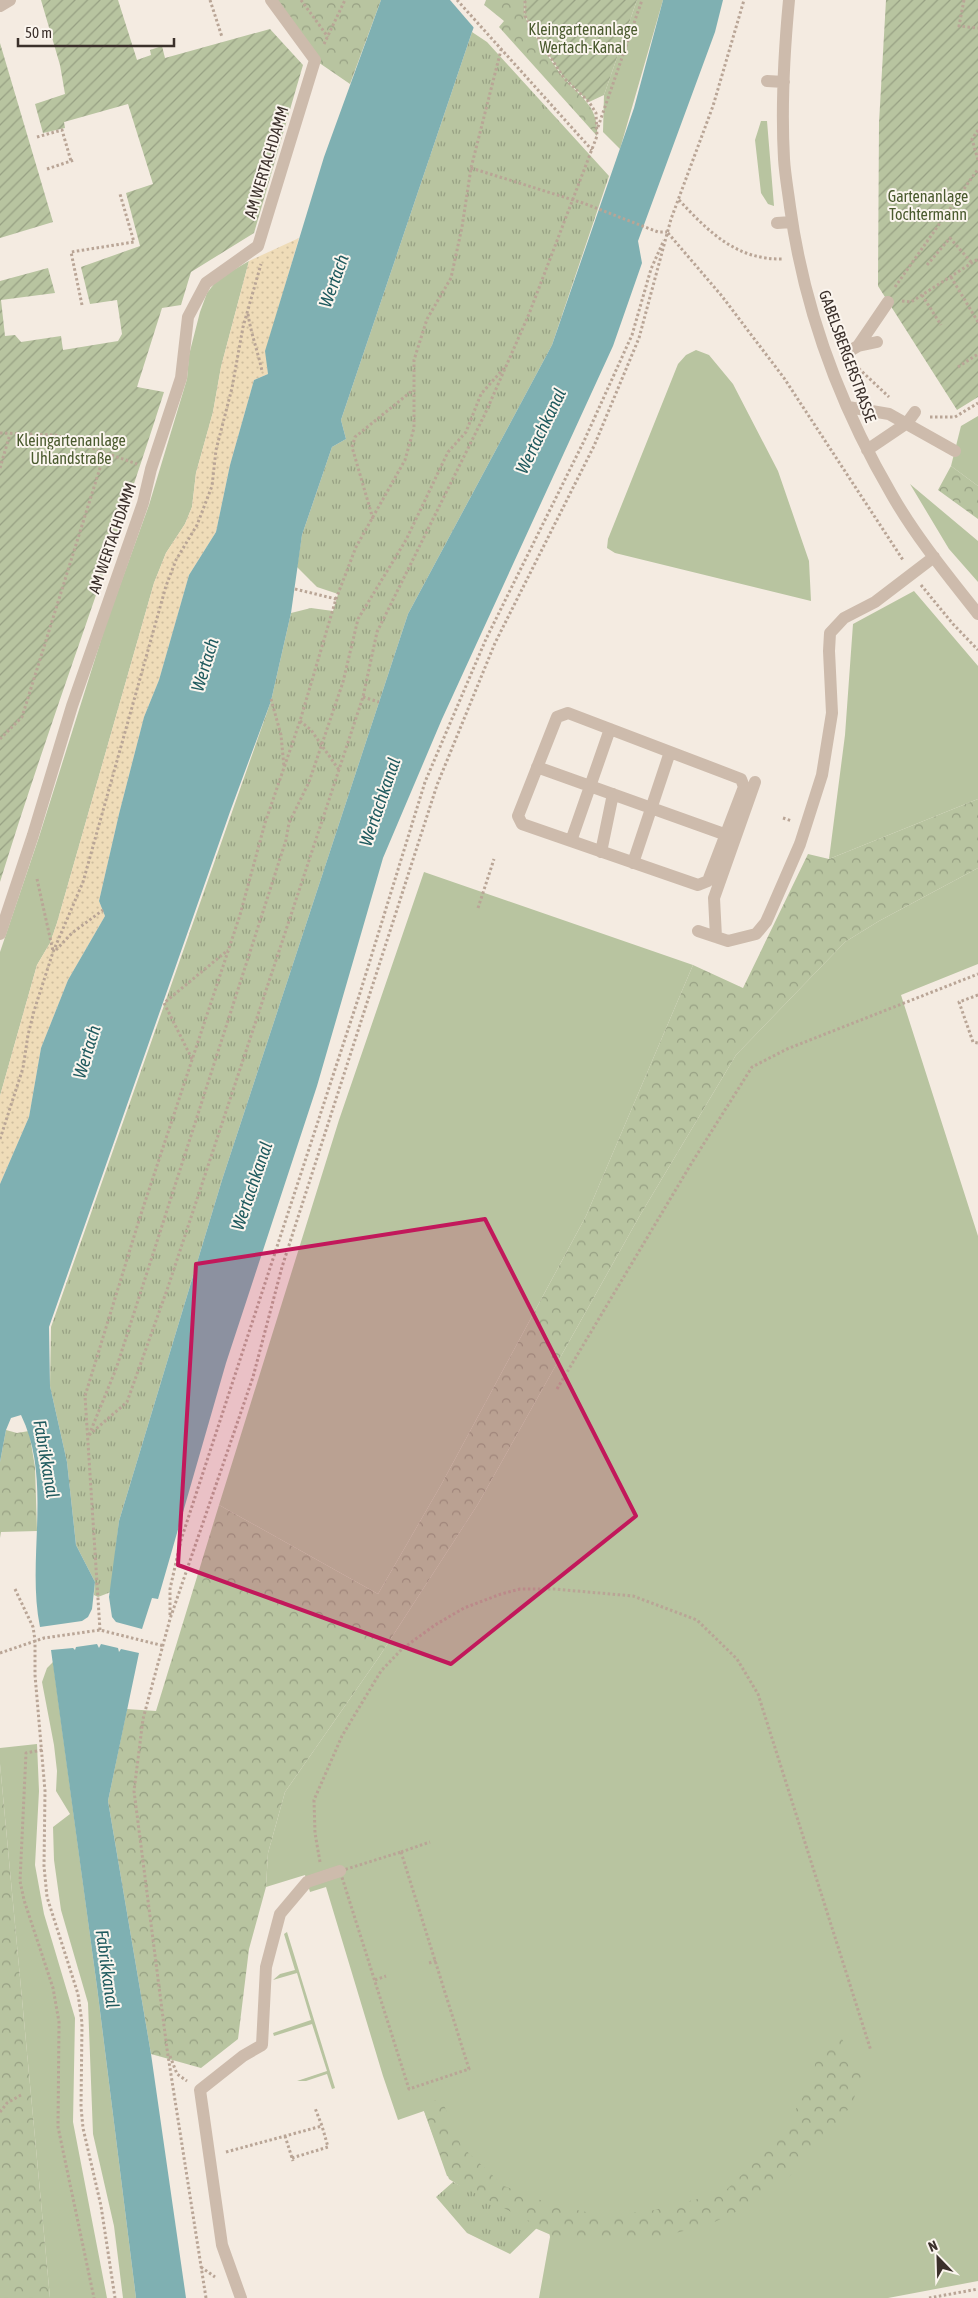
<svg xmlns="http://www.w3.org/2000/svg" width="978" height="2298" font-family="'Asap Condensed',sans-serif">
	<defs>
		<pattern id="forest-crowns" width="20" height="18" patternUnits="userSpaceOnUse" patternTransform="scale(1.25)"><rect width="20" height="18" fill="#b8c4a0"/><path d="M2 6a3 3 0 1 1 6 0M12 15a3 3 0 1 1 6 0" fill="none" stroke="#97a083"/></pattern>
		<pattern id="sand-dots" width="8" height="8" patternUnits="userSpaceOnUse" patternTransform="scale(1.25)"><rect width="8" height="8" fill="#efdcb8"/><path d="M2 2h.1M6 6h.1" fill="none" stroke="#cebd9e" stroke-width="1.8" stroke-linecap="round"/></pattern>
		<pattern id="park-tufts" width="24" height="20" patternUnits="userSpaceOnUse" patternTransform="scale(1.25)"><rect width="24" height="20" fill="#b8c4a0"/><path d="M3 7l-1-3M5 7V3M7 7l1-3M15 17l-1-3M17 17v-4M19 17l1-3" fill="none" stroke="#97a083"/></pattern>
		<pattern id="garden-furrows" width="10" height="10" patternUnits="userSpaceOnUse" patternTransform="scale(1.25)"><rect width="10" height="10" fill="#b8c4a0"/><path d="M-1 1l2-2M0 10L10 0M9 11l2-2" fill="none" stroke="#97a083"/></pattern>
	</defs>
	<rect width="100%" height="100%" fill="#f4ebe1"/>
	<path fill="#b8c4a0" d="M 637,0 L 663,0 L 620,149 L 603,132 L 604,95 Z
		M 761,121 L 767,121 L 774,206 L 768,204 L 761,193 L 755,140 Z
		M 249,261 L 221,367 L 213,412 L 196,473 L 192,507 L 185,524 L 166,553 L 154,583 L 57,923 L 50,943 L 37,965 L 0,1096 L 0,952 L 39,837 L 106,624 L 149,505 L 187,379 L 189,355 L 200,312 L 207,293 L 218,279 Z
		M 696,350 L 709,355 L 733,384 L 778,471 L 809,561 L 811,601 L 615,553 L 607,548 L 608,539 L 678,364 L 686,355 Z
		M 978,416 L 978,486 L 951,466 L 961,426 Z
		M 910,484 L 978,541 L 978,582 L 949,549 Z
		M 914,591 L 978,666 L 978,799 L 829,859 L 845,735 L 853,624 Z
		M 978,868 L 978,964 L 901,995 L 978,1236 L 978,2281 L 888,2298 L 539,2298 L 550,2237 L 546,2211 L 447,2176 L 424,2111 L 398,2120 L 383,2076 L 326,1887 L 310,1892 L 305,1875 L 266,1887 L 268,1853 L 285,1792 L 379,1657 L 478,1504 L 639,1217 L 736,1055 L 845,942 L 879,921 Z
		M 424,872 L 693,965 L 586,1216 L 441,1485 L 378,1594 L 219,1505 L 339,1120 Z
		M 53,1662 L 97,1987 L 136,2298 L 123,2298 L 114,2226 L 93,2134 L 88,2003 L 61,1910 L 54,1860 L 53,1827 L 70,1814 L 56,1791 L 57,1771 L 54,1745 L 42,1682 L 47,1668 Z
		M 37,1744 L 39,1791 L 35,1865 L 44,1914 L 75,2018 L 73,2122 L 107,2298 L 50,2298 L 0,1764 L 0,1748 Z
		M 287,1932 L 335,2088 L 332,2089 L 327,2074 L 306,2081 L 297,2081 L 327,2071 L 312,2024 L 274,2036 L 273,2033 L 311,2020 L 297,1973 L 273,1980 L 280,1974 L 295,1970 L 284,1934 Z"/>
	<path fill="url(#forest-crowns)" d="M 271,0 L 381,0 L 350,84 L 315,60 Z
		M 484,0 L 525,0 C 525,5 524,11 525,15 C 528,28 555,67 564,78 C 580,97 599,106 597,136 L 499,27 L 504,21 L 483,4 Z
		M 951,466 L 978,486 L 978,519 L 938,490 Z
		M 978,799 L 978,868 L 879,921 L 845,942 L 736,1055 L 639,1217 L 478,1504 L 379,1657 L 285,1792 L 268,1853 L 266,1887 L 249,1949 L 238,2039 L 201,2068 L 151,2054 L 108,1801 L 127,1709 L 156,1711 L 219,1505 L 378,1594 L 441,1485 L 586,1216 L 693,965 L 743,988 L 808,854 L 829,859 Z
		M 6,1430 L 17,1433 L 29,1431 L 35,1467 L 37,1531 L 1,1532 L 0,1538 L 0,1462 Z
		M 0,1764 L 50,2298 L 0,2298 Z
		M 839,2034 L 862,2073 L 852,2105 L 789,2177 L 753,2204 L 708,2225 L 659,2237 L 558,2238 L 530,2226 L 481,2200 L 449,2179 L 422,2105 L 441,2098 L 461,2146 L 504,2186 L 553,2205 L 605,2216 L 655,2210 L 724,2192 L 777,2141 L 813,2080 L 817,2049 Z"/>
	<path fill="url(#sand-dots)" d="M 299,238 L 266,350 L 268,374 L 254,380 L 230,465 L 216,532 L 189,575 L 159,680 L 144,717 L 119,814 L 99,901 L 105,916 L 68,980 L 41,1048 L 29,1117 L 0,1184 L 0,1096 L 37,965 L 50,943 L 57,923 L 154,583 L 166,553 L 185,524 L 192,507 L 196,473 L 213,412 L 221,367 L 249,261 Z"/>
	<path fill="url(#park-tufts)" d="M 472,32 L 487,42 L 609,176 L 552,345 L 408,614 L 222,1180 L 119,1521 L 111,1592 L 98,1597 L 94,1595 L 95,1582 L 76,1545 L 67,1462 L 50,1386 L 51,1327 L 271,701 L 291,613 L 311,608 L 333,611 L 338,594 L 317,587 L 297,567 L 302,535 L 332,447 L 346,439 L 341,420 Z
		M 453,2182 L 539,2226 L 510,2254 L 467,2233 L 436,2197 Z"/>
	<path fill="url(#garden-furrows)" d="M 41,0 L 118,0 L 137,60 L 151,55 L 150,50 L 162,46 L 165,58 L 270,29 L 303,65 L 254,233 L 191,272 L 181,305 L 162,308 L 137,387 L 164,392 C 112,556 51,717 0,882 L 0,281 L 48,268 L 55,293 L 1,300 L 5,336 L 15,335 L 21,342 L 61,336 L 63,350 L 118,341 L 122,334 L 117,300 L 90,304 L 81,267 L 140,246 L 126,193 L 153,184 L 128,104 L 64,122 L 65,128 L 43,133 L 35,104 L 65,94 L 60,65 Z
		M 525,0 L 637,0 L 604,95 L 589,102 L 564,78 L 543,46 L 525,16 Z
		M 886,0 L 978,0 L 978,397 L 957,410 L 878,286 L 879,123 Z
		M 0,43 L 53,222 L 0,238 Z"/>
	<path fill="#7fb0b2" d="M 381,0 L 484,0 L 472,32 L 341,420 L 346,439 L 332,447 L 302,535 L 291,613 L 271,701 L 231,809 L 49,1327 L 50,1386 L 67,1462 L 76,1545 L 95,1582 L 92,1609 L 88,1617 L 82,1621 L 40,1627 C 26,1558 53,1481 21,1415 L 11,1418 L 6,1430 L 0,1462 L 0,1184 L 29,1117 L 41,1048 L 68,980 L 105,916 L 99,901 L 119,814 L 144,717 L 159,680 L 189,575 L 216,532 L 230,465 L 254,380 L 268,374 L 265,351 L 324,157 Z
		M 663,0 L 723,0 L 715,32 L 638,241 L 642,263 L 613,346 L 442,719 L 383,858 L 317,1086 L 226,1363 L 158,1599 L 152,1598 L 142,1629 L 116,1622 L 112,1617 L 109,1597 L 119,1521 L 222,1180 L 408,614 L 552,345 L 634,108 Z
		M 97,1644 L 99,1648 L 101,1644 L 118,1648 L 119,1652 L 121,1649 L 139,1653 L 108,1801 L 151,2054 L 186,2298 L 136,2298 L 97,1987 L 51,1650 L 73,1648 L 75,1650 L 76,1647 Z"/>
	<path fill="#f4ebe1" d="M 450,0 L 486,0 L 475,29 Z"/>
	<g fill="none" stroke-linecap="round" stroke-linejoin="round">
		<path stroke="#b9a596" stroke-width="3" stroke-dasharray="2.5 2.5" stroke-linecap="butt" d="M 210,0 L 222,37
			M 301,0 L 328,37
			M 457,0 L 592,150
			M 964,0 L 959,26 L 978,28
			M 324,44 L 345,0
			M 598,127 L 642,0
			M 978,130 L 972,139 L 978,160
			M 37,137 L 62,130 L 71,161
			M 471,168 L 583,203 L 658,232 L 667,232
			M 47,169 L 74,160
			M 679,200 C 709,232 736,260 783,259
			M 668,233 L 721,295 L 784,378 L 903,560
			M 927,265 L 950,238 L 972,263
			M 951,277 L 978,322
			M 895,287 L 978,169
			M 922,295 L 941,325
			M 902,301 L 911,302 L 978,259
			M 82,305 L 71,252 L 134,242 L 120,194
			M 248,314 C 251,334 258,352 262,371
			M 855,365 L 889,397
			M 958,367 L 978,354
			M 930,417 L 955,417 L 978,403
			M 0,433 L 55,435 L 137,464
			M 0,468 L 10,434
			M 373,519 L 352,447 L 355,437 L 413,390
			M 921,585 L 953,624 L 978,650
			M 295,589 L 336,599
			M 363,697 L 379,702
			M 271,699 L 281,735 L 284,767
			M 300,721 L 311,730 L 339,770
			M 0,739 L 22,717 L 105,452
			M 783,818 L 792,821
			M 37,879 L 53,951
			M 478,908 L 494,859
			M 56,950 L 72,933 L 103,910
			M 978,995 L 959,1002 L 973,1042 L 978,1043
			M 192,1059 L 164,1003 L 228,950
			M 0,1139 L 23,1068 L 28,1035 L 34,1011 L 53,952 L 83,882 L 166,586 L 176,560 L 197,525 L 212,486 L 216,450 L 232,388 L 243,327 L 261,264
			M 557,1389 L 691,1164 L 752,1067 L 787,1049 L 978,974
			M 89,1435 L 127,1402 L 168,1287 L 363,697 L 377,632 L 485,414 L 529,314 L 597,136 L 596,113 L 589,102 L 564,78 L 543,46 L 525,16 L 525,0
			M 89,1435 L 116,1369 L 286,840 L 289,823 L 309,782 L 343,682 L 358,619 L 406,540 L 448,452 L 466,432 L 481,394 L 505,367
			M 15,1589 L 33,1627 L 35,1640 L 35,1675 L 45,1791 L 44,1866 L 47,1897 L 78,1994 L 82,2023 L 81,2107 L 83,2128 L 101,2206 L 115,2298
			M 170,1615 L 170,1589 L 181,1540 L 360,993 L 425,782 L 486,639 L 584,441 L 632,335 L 651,269 L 664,240
			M 100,1630 L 85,1396 L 140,1217 L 240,915 L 265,823 L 300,721 L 336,599 L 356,547 L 405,460 L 414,428 L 414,360 L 427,319 L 451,278 L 462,227 L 471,168 L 501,50
			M 0,1653 L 44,1638 L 100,1630 L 164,1646
			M 42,1750 L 26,1753 L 20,1881 L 24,1900 L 53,1988 L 59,2022 L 58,2127 L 94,2298
			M 401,1852 L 469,2069 L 409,2089 L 340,1871 Z
			M 401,1852 L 430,1842
			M 320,1862 L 315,1833 L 314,1800 L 342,1736 L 381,1671 L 402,1649 L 435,1625 L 464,1608 L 501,1594 L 520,1589 L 554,1589 L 633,1596 L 697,1620 L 737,1659 L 758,1694 L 871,2051
			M 429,1963 L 436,1961
			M 375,1980 L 386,1976
			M 170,2056 L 177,2074 L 187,2081
			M 0,2112 L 7,2103 L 21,2095
			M 285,2136 L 293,2161
			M 226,2152 L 322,2126 L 315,2108
			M 292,2158 L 328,2147 L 322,2126
			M 201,2267 L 215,2277
			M 206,2298 L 167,2049 L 134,1791 L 143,1719 L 170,1619 L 253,1377 L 282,1267 L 437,785 L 495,643 L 594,446 L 639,338 L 671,219 L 713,106 L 744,0
			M 929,2298 L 978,2289"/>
		<path stroke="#cdbbac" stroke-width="12" d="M 789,0 C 784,53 781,106 784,159 C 785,175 788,191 790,207 C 804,309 840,406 892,495 C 916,537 948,576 978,614
			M 0,6 L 10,0
			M 767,81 L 784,82
			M 777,223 L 792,222
			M 858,346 L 877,342
			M 846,353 L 858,346 L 888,302
			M 848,407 L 889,414 L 955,451
			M 867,450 L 907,423 L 915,412
			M 568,713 L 741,779 L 744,787 L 708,881 L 698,885 L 522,824 L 518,816 L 557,717 Z
			M 537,767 L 735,838
			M 571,841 L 610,729
			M 601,852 L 613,794
			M 633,863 L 670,752
			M 698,931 L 728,941 L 756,934 L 766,922 L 800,844 L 822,775 L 832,713 L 829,651 L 830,633 L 844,618 L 875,602 L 934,557
			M 0,934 L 33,835 L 72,706 L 143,503 L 151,469 L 181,378 L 188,317 L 206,283 L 258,246 L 315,60 L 271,0
			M 716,937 L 714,898 L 755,782
			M 241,2298 L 222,2245 L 200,2090 L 243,2056 L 262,2045 L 266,1967 L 280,1914 L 307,1882 L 340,1871"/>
	</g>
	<path fill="#c2185b" fill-opacity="0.2" stroke="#c2185b" stroke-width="4" stroke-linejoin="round" d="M 485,1219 L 636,1516 L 451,1664 L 178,1565 L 196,1264 Z"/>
	<g text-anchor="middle" stroke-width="4" stroke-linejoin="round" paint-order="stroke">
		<g font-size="16" fill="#4a5a2e" stroke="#fbf5ee">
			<text x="583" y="35">Kleingartenanlage<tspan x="583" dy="18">Wertach-Kanal</tspan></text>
			<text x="928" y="202">Gartenanlage<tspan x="928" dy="18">Tochtermann</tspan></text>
			<text x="71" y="446">Kleingartenanlage<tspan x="71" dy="18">Uhlandstraße</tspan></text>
		</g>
		<g font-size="16" fill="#3b302b" stroke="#fbf5ee">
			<text transform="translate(266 162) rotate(-73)" y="6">AM WERTACHDAMM</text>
			<text transform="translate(848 356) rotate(70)" y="6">GABELSBERGERSTRASSE</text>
			<text transform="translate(112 538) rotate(-71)" y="6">AM WERTACHDAMM</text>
		</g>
		<g font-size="18" font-style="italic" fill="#1f5a5e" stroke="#fbf5ee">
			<text transform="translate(334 281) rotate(-70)" y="6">Wertach</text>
			<text transform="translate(541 431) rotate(-64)" y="6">Wertachkanal</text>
			<text transform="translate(205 665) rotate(-73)" y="6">Wertach</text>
			<text transform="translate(380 802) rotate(-71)" y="6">Wertachkanal</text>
			<text transform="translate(87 1052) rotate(-73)" y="6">Wertach</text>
			<text transform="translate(252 1186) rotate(-71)" y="6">Wertachkanal</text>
			<text transform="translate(46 1459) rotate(80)" y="6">Fabrikkanal</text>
			<text transform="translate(107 1969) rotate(82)" y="6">Fabrikkanal</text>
		</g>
	</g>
	<g transform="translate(938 2258) rotate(337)" stroke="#fbf5ee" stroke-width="4" paint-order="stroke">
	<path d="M0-4L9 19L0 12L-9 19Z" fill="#3b302b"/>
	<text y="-8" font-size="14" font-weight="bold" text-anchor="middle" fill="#3b302b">N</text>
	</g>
	<path d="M18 38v8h156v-8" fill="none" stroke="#3b302b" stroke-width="2.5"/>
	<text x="25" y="38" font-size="15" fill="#3b302b" stroke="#fbf5ee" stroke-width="4" paint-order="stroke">50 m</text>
</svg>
